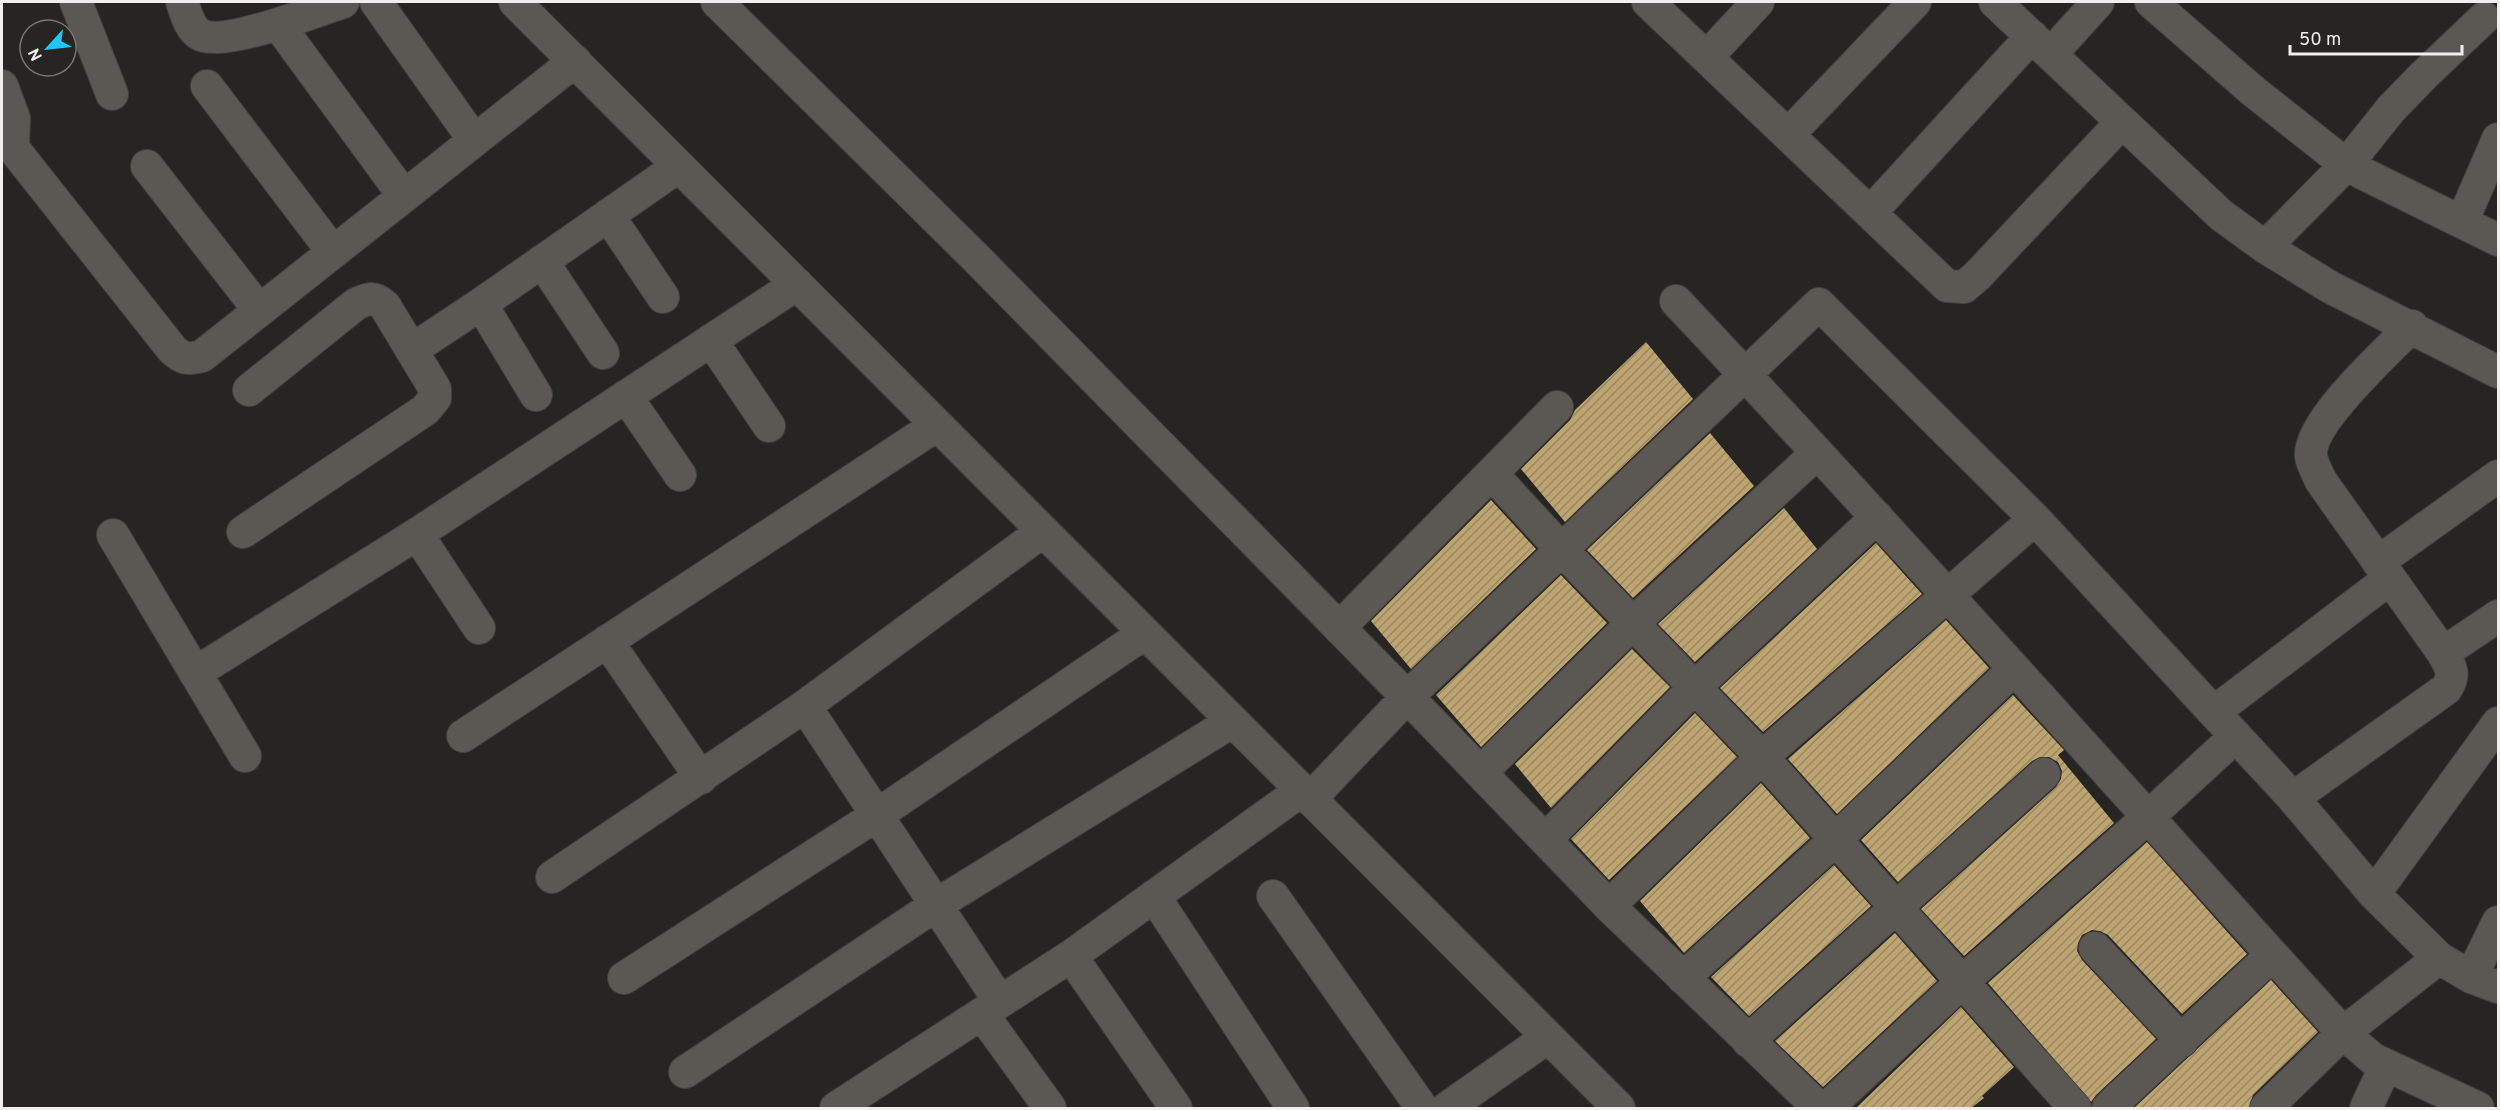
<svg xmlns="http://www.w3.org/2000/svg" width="2500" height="1110" font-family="Overpass,sans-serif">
	<defs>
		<pattern id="building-hatch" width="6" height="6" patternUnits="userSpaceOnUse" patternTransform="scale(1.5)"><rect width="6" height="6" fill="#bda471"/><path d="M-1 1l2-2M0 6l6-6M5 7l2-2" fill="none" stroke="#9a8864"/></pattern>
	</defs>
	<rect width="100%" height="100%" fill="#272521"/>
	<path fill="url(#building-hatch)" d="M 1646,342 L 1693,399 L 1565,522 L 1521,469 L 1570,420 L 1575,410 Z
		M 1710,433 L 1754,486 L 1633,598 L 1587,550 Z
		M 1491,500 L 1536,549 L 1411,669 L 1371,621 Z
		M 1784,508 L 1817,549 L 1695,662 L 1658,624 Z
		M 1876,543 L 1922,594 L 1763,732 L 1720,688 Z
		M 1561,575 L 1607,623 L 1481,747 L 1436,695 Z
		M 1946,620 L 1989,668 L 1837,814 L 1788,759 Z
		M 1632,649 L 1670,687 L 1551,808 L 1515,764 Z
		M 2013,695 L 2064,750 L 2058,755 L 2114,823 L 1964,956 L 1921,909 L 2056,787 L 2061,779 L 2062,771 L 2058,762 L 2049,757 L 2040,757 L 2032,761 L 1898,882 L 1861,840 Z
		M 1695,713 L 1737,757 L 1609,880 L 1571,839 Z
		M 1761,783 L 1810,838 L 1684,953 L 1640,901 Z
		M 2147,842 L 2247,954 L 2182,1014 L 2108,935 L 2100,931 L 2092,930 L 2082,935 L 2078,943 L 2077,951 L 2082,960 L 2156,1039 L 2096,1095 L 2091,1102 L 1988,983 Z
		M 1834,865 L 1871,906 L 1749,1016 L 1711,977 Z
		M 1895,933 L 1937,981 L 1823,1087 L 1775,1041 Z
		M 2271,980 L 2318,1032 L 2253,1095 L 2249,1108 L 2134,1108 Z
		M 1961,1007 L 2014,1067 L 1982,1096 L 1984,1098 L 1971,1108 L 1856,1108 Z"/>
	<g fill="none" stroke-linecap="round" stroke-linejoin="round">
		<g stroke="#42403d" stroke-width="34">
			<path id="minor" d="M 76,2 L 112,94
				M 182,2 C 186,13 189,27 199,34 C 222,48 316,11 343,2
				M 376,2 L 474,140
				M 515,2 L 1619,1108
				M 717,2 L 978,260 L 1424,714 L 1609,906 L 1819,1108
				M 1648,2 L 1947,286 L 1964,287 L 1977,276 L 2122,122
				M 1995,2 L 2221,215 L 2265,247 L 2330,287 L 2498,372
				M 2151,2 L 2253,91 L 2339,159 L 2362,173 L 2498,240
				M 278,24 L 404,196
				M 2051,54 L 2098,2
				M 1707,57 L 1758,2
				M 2,86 L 14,118 L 13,148 L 172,349 C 182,359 189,360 202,356 L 575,61
				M 207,86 L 333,252
				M 1788,135 L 1915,2
				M 147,166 L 259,310
				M 1870,213 L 2032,36
				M 608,215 L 663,297
				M 2462,222 L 2498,139
				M 2265,247 L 2347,164 L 2391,109 L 2424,75 L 2484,18
				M 542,261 L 603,353
				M 1676,301 C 1902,541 2121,788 2343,1033 L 2373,1059 L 2478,1108
				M 481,304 L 536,395
				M 711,340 L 769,426
				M 413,349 L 481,304 L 679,166
				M 626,396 L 680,475
				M 1492,474 L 1562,550 L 1762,757 L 2075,1108
				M 243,532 L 425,410 L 435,398 L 435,389 L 385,306 C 374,296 369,298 356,304 L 249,390
				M 417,534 L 479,628
				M 113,535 L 245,756
				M 2378,562 L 2498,476
				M 1339,628 L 1557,407
				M 607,641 L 701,778
				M 2443,653 L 2498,616
				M 195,673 L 417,534 L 797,284
				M 805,706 L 1000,1002
				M 2214,712 L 2389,579
				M 463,736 L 937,425
				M 1481,772 L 1633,623 L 1817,453
				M 1311,798 L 1407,697 L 1819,304 L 2035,519 L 2293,798 L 2374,894 L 2439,958 L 2471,977 L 2498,987
				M 2293,798 L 2446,689 C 2456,675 2451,667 2443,653 L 2321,481 C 2318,474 2312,464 2311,456 C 2308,422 2388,351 2412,326
				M 1546,839 L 1695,687 L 1877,517
				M 552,877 L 805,706 L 1043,531
				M 2374,894 L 2498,723
				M 1154,896 L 1293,1108
				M 1273,896 L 1422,1108
				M 1609,906 L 1762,757 L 2035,519
				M 2095,948 L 2182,1041
				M 1071,956 L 1176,1108
				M 2471,977 L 2498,922
				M 624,978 L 877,815 L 1145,633
				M 1683,978 L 1835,840 L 2013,670
				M 982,1014 L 1050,1108
				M 1748,1041 L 2044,774
				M 685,1072 L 936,905 L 1233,721
				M 836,1108 L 1071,956 L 1302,790
				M 1447,1108 L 1548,1037
				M 1827,1108 L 1962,982 L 2147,818 L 2236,736
				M 2108,1108 L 2272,955
				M 2266,1108 L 2343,1033 L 2439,958
				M 2366,1108 L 2386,1065"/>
		</g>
		<use href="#minor" stroke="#5b5854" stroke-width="32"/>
	</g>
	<rect width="2500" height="1110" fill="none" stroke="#f1efed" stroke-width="6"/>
	<g transform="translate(48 48) rotate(243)"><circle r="28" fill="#272521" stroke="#787673" stroke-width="1.5"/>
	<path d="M0-4.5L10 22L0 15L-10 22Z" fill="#1dc9fc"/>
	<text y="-9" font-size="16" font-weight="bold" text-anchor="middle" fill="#f1efed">N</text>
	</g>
	<path d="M2290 45v9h172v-9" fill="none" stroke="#f1efed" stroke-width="3"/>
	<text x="2299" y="45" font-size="18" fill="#f1efed" stroke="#272521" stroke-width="4.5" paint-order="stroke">50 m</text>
</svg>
